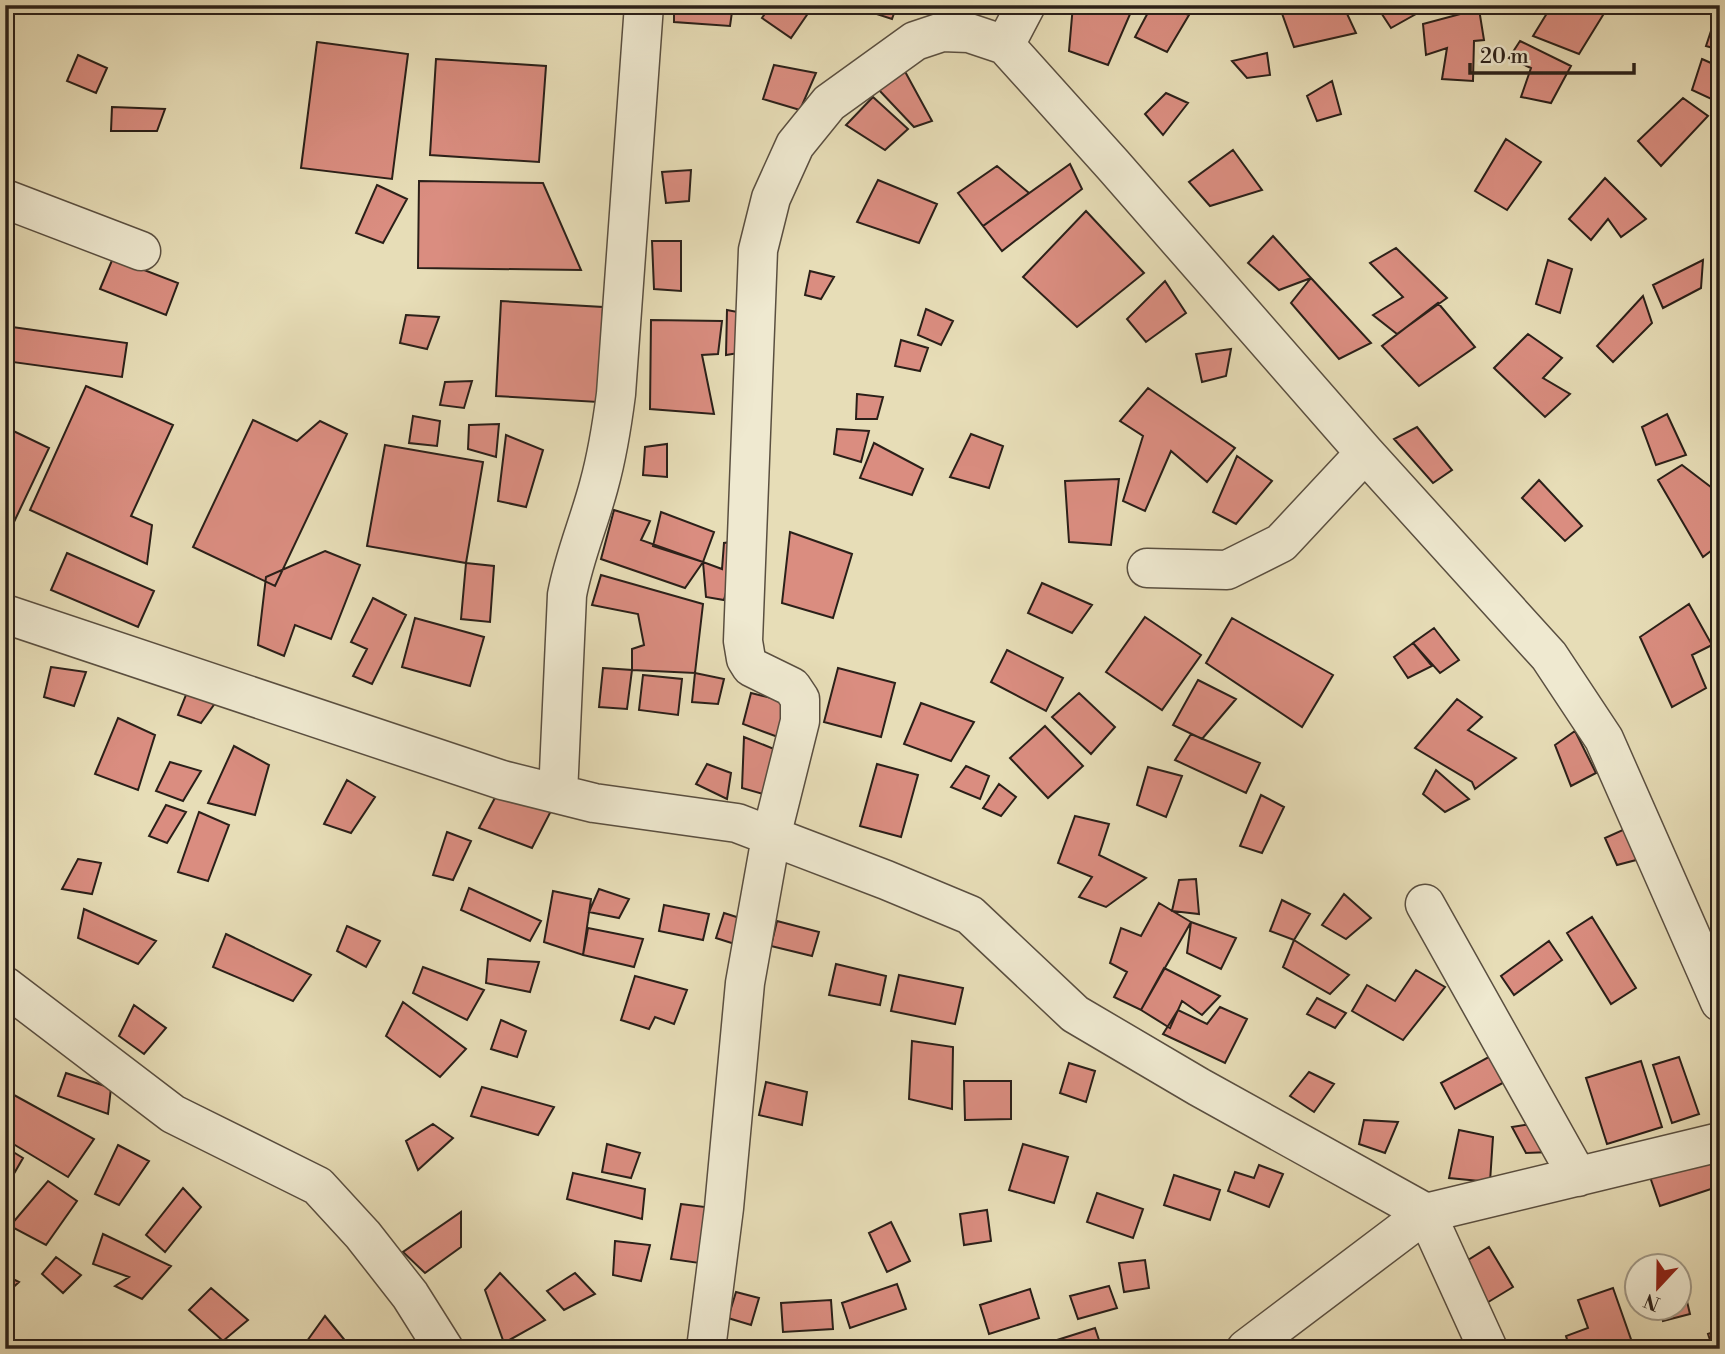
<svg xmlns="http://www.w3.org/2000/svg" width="1725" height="1354" font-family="'Libre Bodoni',serif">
	<rect width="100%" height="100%" fill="#e7ddb7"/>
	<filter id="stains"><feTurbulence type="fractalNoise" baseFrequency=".00286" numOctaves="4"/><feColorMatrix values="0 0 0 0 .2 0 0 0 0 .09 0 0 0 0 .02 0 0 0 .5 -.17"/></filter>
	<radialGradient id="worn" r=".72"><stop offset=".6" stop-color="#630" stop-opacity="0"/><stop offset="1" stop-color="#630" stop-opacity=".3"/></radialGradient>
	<path fill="#da8d80" stroke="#2b2019" stroke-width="2" d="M 326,5 L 347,5 L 347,14 L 326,14 Z
		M 674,5 L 733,5 L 730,26 L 674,22 Z
		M 771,5 L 806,5 L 811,9 L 791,38 L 762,18 Z
		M 863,5 L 897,5 L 892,19 L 861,9 Z
		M 1073,5 L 1134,5 L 1108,65 L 1069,51 Z
		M 1152,5 L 1162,5 L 1189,15 L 1167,52 L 1135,37 Z
		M 1279,5 L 1343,5 L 1356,33 L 1294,47 Z
		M 1376,5 L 1432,5 L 1391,28 Z
		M 1552,5 L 1608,7 L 1579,54 L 1533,36 Z
		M 1608,5 L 1635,5 L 1633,13 Z
		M 1479,9 L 1484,40 L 1474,41 L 1473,81 L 1442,79 L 1447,48 L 1426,55 L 1423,24 Z
		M 1716,16 L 1720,18 L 1720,50 L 1706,46 Z
		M 1520,41 L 1571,66 L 1551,103 L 1521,97 L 1531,68 L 1509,58 Z
		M 317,42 L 408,54 L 392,179 L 301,168 Z
		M 1267,53 L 1270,75 L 1247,78 L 1232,61 Z
		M 78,55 L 107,68 L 96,93 L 67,81 Z
		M 436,59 L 546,66 L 539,162 L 430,155 Z
		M 1702,59 L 1720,67 L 1720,103 L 1692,90 Z
		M 774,65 L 816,73 L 800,110 L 763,99 Z
		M 902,66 L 932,121 L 914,127 L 878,89 Z
		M 1332,81 L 1341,114 L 1317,121 L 1307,96 Z
		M 1166,93 L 1188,103 L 1163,135 L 1145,114 Z
		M 873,97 L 908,129 L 885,150 L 846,125 Z
		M 1683,98 L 1708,116 L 1661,166 L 1638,141 Z
		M 112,107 L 165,109 L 157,131 L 111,131 Z
		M 1506,139 L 1541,162 L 1507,210 L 1475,191 Z
		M 1233,150 L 1262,190 L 1210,206 L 1189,182 Z
		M 1070,164 L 1082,189 L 1002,251 L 983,226 Z
		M 997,166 L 1029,193 L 983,226 L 958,193 Z
		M 691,170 L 689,201 L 666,203 L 662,172 Z
		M 1605,178 L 1646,219 L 1621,237 L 1608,219 L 1591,240 L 1569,219 Z
		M 878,180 L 937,204 L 919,243 L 857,222 Z
		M 419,181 L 543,183 L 581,270 L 418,268 Z
		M 377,185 L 407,199 L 383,243 L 356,233 Z
		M 1086,211 L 1144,273 L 1077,327 L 1023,277 Z
		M 1273,236 L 1311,278 L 1279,290 L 1248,263 Z
		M 652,241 L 681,241 L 681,291 L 654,289 Z
		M 1396,248 L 1447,298 L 1397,334 L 1373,315 L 1403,297 L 1370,263 Z
		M 113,258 L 178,283 L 166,315 L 100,289 Z
		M 1548,260 L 1572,269 L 1560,313 L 1536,304 Z
		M 1703,260 L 1701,288 L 1663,308 L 1653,285 Z
		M 810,271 L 834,277 L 821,299 L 805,295 Z
		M 1311,278 L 1371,343 L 1339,359 L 1291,303 Z
		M 1165,281 L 1186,313 L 1146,342 L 1127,319 Z
		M 1643,296 L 1652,323 L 1613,362 L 1597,346 Z
		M 501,301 L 603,307 L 598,402 L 496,396 Z
		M 1438,303 L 1475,347 L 1419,386 L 1382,346 Z
		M 926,309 L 953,321 L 941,345 L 918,335 Z
		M 727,310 L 748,314 L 745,352 L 726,355 Z
		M 406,315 L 439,317 L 427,349 L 400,343 Z
		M 651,320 L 722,321 L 718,354 L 702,355 L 714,414 L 650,409 Z
		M 5,326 L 127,343 L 122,377 L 5,361 Z
		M 1528,334 L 1562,358 L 1543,378 L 1570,394 L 1545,417 L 1494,368 Z
		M 901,340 L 928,348 L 920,371 L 895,366 Z
		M 1231,349 L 1226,376 L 1202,382 L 1196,354 Z
		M 472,381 L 464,408 L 440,405 L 445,382 Z
		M 86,386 L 173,425 L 131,516 L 152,525 L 147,564 L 30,510 Z
		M 1148,388 L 1235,448 L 1207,482 L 1171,451 L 1145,511 L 1123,501 L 1143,436 L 1120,421 Z
		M 857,394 L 883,397 L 877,419 L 856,419 Z
		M 1667,414 L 1686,455 L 1656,465 L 1642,427 Z
		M 413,416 L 440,421 L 437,446 L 409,443 Z
		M 253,420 L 297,441 L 320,421 L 347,434 L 275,586 L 193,547 Z
		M 499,424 L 496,457 L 468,449 L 469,425 Z
		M 5,427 L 49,448 L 5,541 Z
		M 1417,427 L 1452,470 L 1433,483 L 1394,439 Z
		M 837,429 L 869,431 L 861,462 L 834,454 Z
		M 971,434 L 1003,446 L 989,488 L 950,477 Z
		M 506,435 L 543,450 L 526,507 L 498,501 Z
		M 874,443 L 923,469 L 912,495 L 860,478 Z
		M 667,444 L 667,477 L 643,475 L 645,447 Z
		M 385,445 L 483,462 L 466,563 L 367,546 Z
		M 1237,456 L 1272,481 L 1236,524 L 1213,512 Z
		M 1682,465 L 1720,494 L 1720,544 L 1703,557 L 1658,480 Z
		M 1119,479 L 1111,545 L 1069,542 L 1065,481 Z
		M 1539,480 L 1582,526 L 1565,541 L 1522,498 Z
		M 614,510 L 650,521 L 641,540 L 703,562 L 685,588 L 601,559 Z
		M 661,512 L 714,532 L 703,562 L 653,546 Z
		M 790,532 L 852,554 L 833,618 L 782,603 Z
		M 740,541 L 724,600 L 706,597 L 703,562 L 722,569 L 724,543 Z
		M 325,551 L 360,565 L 331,639 L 295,625 L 284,656 L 258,645 L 266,577 Z
		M 67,553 L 154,591 L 138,627 L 51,590 Z
		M 466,563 L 494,566 L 490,622 L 461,619 Z
		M 601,575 L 703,604 L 695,673 L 632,670 L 632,649 L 644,645 L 638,614 L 592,605 Z
		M 1042,583 L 1092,605 L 1072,633 L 1028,613 Z
		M 373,598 L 406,615 L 372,684 L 353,676 L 367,649 L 351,642 Z
		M 1689,604 L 1712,645 L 1692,655 L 1706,688 L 1672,707 L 1640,637 Z
		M 1145,617 L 1201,655 L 1162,710 L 1106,672 Z
		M 415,618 L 484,637 L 470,686 L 402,667 Z
		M 1232,618 L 1333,675 L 1302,727 L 1206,663 Z
		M 1434,628 L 1459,660 L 1440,673 L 1413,643 Z
		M 1413,643 L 1432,666 L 1408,678 L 1394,657 Z
		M 1007,650 L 1063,678 L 1046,711 L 991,682 Z
		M 51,667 L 86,672 L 74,706 L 44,697 Z
		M 603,668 L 632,670 L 627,709 L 599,707 Z
		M 838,668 L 895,683 L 881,737 L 824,722 Z
		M 695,673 L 724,679 L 718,704 L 692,702 Z
		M 643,675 L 682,679 L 678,715 L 639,710 Z
		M 1198,680 L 1236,699 L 1202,739 L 1173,725 Z
		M 188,690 L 218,699 L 201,723 L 178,715 Z
		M 751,693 L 800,705 L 786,740 L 743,724 Z
		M 1079,693 L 1115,727 L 1091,754 L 1052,717 Z
		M 1457,699 L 1482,717 L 1468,730 L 1516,758 L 1475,789 L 1472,782 L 1415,748 Z
		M 921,703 L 974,722 L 951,761 L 904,744 Z
		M 118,718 L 155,735 L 138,790 L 95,774 Z
		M 1045,726 L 1083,766 L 1048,798 L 1010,758 Z
		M 1575,731 L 1596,773 L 1571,786 L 1555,745 Z
		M 1191,734 L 1260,763 L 1246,793 L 1175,760 Z
		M 744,737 L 784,753 L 770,796 L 742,788 Z
		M 234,746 L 269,765 L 255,815 L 208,803 Z
		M 170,762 L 201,771 L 183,801 L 156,791 Z
		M 707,764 L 731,773 L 727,799 L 696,784 Z
		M 877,764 L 918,775 L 901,837 L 860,826 Z
		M 966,766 L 989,776 L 980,799 L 951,787 Z
		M 1148,767 L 1182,776 L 1166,817 L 1137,805 Z
		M 1436,770 L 1469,799 L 1445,812 L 1423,794 Z
		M 347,780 L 375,797 L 351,833 L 324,824 Z
		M 999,784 L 1016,797 L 1001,816 L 983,808 Z
		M 497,794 L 552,809 L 532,848 L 479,828 Z
		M 1261,795 L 1284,807 L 1262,853 L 1240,846 Z
		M 166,805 L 186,812 L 167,843 L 149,836 Z
		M 199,812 L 229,825 L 208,881 L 178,872 Z
		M 1075,816 L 1109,824 L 1099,855 L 1146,878 L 1106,907 L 1079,897 L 1092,877 L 1058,863 Z
		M 1625,829 L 1640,859 L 1617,865 L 1605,838 Z
		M 447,832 L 471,841 L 453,880 L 433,875 Z
		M 78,859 L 101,863 L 92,894 L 62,889 Z
		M 1196,879 L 1199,914 L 1172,911 L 1179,880 Z
		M 469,888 L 541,921 L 530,941 L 461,910 Z
		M 599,889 L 629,899 L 619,918 L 589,912 Z
		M 553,891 L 591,899 L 583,955 L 544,942 Z
		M 1344,894 L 1371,918 L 1346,939 L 1322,925 Z
		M 1282,900 L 1310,914 L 1294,940 L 1270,931 Z
		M 1159,903 L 1191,922 L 1141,1010 L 1114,997 L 1127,972 L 1110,963 L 1121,928 L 1141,936 Z
		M 664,905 L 709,914 L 703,940 L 659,931 Z
		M 84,909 L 156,941 L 138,964 L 78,938 Z
		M 724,913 L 749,921 L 741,946 L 716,938 Z
		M 1592,917 L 1636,988 L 1611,1004 L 1567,933 Z
		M 777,921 L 819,932 L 812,956 L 771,946 Z
		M 1191,922 L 1236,938 L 1221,969 L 1187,953 Z
		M 347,926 L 380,941 L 366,967 L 337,951 Z
		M 588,928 L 643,939 L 634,967 L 583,955 Z
		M 226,934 L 311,975 L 293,1001 L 213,967 Z
		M 1294,940 L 1349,975 L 1330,994 L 1283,967 Z
		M 1549,941 L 1562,960 L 1514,995 L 1501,976 Z
		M 488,959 L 539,962 L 530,992 L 486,983 Z
		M 836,964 L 886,976 L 880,1005 L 829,995 Z
		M 423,967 L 484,990 L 467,1020 L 413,993 Z
		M 1164,968 L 1220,996 L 1202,1015 L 1182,1001 L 1170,1028 L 1141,1010 Z
		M 1416,970 L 1445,987 L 1403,1040 L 1352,1011 L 1367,985 L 1395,1001 Z
		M 899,975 L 963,988 L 955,1024 L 891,1011 Z
		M 635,976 L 687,990 L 674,1024 L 655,1017 L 649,1029 L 621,1020 Z
		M 1317,998 L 1346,1013 L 1335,1028 L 1307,1014 Z
		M 403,1002 L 466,1049 L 440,1077 L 386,1036 Z
		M 134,1005 L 166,1028 L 144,1054 L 119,1036 Z
		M 1220,1007 L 1247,1019 L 1225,1063 L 1163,1034 L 1178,1010 L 1207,1024 Z
		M 501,1020 L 526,1031 L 517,1057 L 491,1049 Z
		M 912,1041 L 953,1047 L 952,1109 L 909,1099 Z
		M 1496,1053 L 1510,1079 L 1455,1109 L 1441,1083 Z
		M 1679,1057 L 1699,1114 L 1672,1123 L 1653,1065 Z
		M 1641,1061 L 1662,1127 L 1607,1144 L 1586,1078 Z
		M 1069,1063 L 1095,1071 L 1086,1102 L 1060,1093 Z
		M 1309,1072 L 1334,1084 L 1314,1112 L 1290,1096 Z
		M 66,1073 L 111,1088 L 108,1114 L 58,1096 Z
		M 964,1081 L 1011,1081 L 1011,1119 L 965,1120 Z
		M 766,1082 L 807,1092 L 802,1125 L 759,1115 Z
		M 482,1087 L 554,1107 L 538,1135 L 471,1116 Z
		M 14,1095 L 94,1139 L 68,1177 L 5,1139 L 5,1110 Z
		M 1364,1120 L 1398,1122 L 1385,1153 L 1359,1144 Z
		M 1538,1123 L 1550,1152 L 1526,1153 L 1512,1127 Z
		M 433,1124 L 453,1138 L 418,1170 L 406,1141 Z
		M 1459,1130 L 1493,1137 L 1490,1182 L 1449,1178 Z
		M 607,1144 L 640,1153 L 631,1178 L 602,1172 Z
		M 1023,1144 L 1068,1157 L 1054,1203 L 1009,1190 Z
		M 118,1145 L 149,1161 L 119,1205 L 95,1194 Z
		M 5,1147 L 23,1158 L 8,1184 L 5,1183 Z
		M 1720,1151 L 1720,1186 L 1660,1206 L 1649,1174 Z
		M 1259,1165 L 1283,1174 L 1269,1207 L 1228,1191 L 1235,1172 L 1254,1178 Z
		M 573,1173 L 645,1189 L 642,1219 L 567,1199 Z
		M 1174,1175 L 1220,1190 L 1210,1220 L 1164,1205 Z
		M 48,1181 L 77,1201 L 46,1245 L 10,1226 Z
		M 183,1188 L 201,1207 L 165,1252 L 146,1235 Z
		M 1097,1193 L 1143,1209 L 1133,1238 L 1087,1222 Z
		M 681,1204 L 713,1208 L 699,1263 L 671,1259 Z
		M 987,1210 L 991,1241 L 964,1245 L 960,1214 Z
		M 461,1212 L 461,1247 L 425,1273 L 403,1252 Z
		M 891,1222 L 910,1261 L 887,1272 L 869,1233 Z
		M 103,1234 L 171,1266 L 142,1299 L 115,1286 L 129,1277 L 93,1264 Z
		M 615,1241 L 650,1245 L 641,1281 L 613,1275 Z
		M 1489,1247 L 1513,1287 L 1485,1304 L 1460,1265 Z
		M 56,1257 L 81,1275 L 63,1293 L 42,1274 Z
		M 1145,1260 L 1149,1288 L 1124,1292 L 1119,1263 Z
		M 1680,1272 L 1690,1314 L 1663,1321 L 1660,1308 L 1680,1308 Z
		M 500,1273 L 545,1320 L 504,1343 L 485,1290 Z
		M 575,1273 L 595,1294 L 564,1310 L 547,1291 Z
		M 5,1275 L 19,1282 L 5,1295 Z
		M 897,1284 L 906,1309 L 850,1328 L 842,1303 Z
		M 1109,1286 L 1117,1308 L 1078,1319 L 1070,1296 Z
		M 211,1288 L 248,1320 L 223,1341 L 189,1310 Z
		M 1613,1288 L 1633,1345 L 1623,1349 L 1570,1349 L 1566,1336 L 1588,1328 L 1578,1300 Z
		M 1030,1289 L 1039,1318 L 989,1334 L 980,1305 Z
		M 736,1292 L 759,1298 L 751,1325 L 728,1318 Z
		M 831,1300 L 833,1329 L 783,1332 L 781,1303 Z
		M 325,1316 L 352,1349 L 302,1348 Z
		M 1095,1328 L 1102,1349 L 1057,1349 L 1054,1341 Z
		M 1720,1330 L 1720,1349 L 1713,1349 L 1708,1334 Z"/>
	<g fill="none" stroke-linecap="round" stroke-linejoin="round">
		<g stroke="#5a4f40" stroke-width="41">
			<path id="street" d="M 1005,45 L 1026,5
				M 5,199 L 141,251
				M 1147,568 L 1227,570 L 1281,543 L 1365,453
				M 5,614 L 502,780 L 594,803 L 737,823 L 886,880 L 970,915 L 1075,1014 L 1199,1087 L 1426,1213 L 1488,1349
				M 558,794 L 567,595 C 574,557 589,523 599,485 C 607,456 612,425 616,394 L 644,5
				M 1425,904 L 1578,1177
				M 5,986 L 173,1114 L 318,1186 L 363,1235 L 410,1295 L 444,1349
				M 706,1349 L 724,1208 L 745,983 L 771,837 L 800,721 L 800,699 L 792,687 L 751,667 L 746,659 L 743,641 L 758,250 L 771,198 L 795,145 L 829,103 L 915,41 L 942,32 L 969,33 L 1005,45 L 1113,165 L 1365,453 L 1549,656 L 1604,739 L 1720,1002
				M 1246,1349 L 1426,1213 L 1720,1142"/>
		</g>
		<use href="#street" stroke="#efe9d0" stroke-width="38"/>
	</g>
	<rect width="1725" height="1354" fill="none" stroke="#e7ddb7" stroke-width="28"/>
	<rect x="7" y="7" width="1711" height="1340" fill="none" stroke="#2b2019" stroke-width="3.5"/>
	<rect x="14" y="14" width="1697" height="1326" fill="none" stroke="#2b2019" stroke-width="2"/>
	<g transform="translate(1658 1287) rotate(202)"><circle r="33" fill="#efe9d0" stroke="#a19987" stroke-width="2"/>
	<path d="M0-5L12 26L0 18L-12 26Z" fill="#8f2418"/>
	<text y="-10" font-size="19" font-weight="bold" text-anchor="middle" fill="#2b2019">N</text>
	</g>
	<path d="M1470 63v10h164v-10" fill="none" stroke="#2b2019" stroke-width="3.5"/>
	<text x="1480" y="63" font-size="21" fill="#2b2019" stroke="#efe9d0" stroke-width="5" paint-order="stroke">20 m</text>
	<rect width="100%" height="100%" filter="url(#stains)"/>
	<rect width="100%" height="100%" fill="url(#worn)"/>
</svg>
